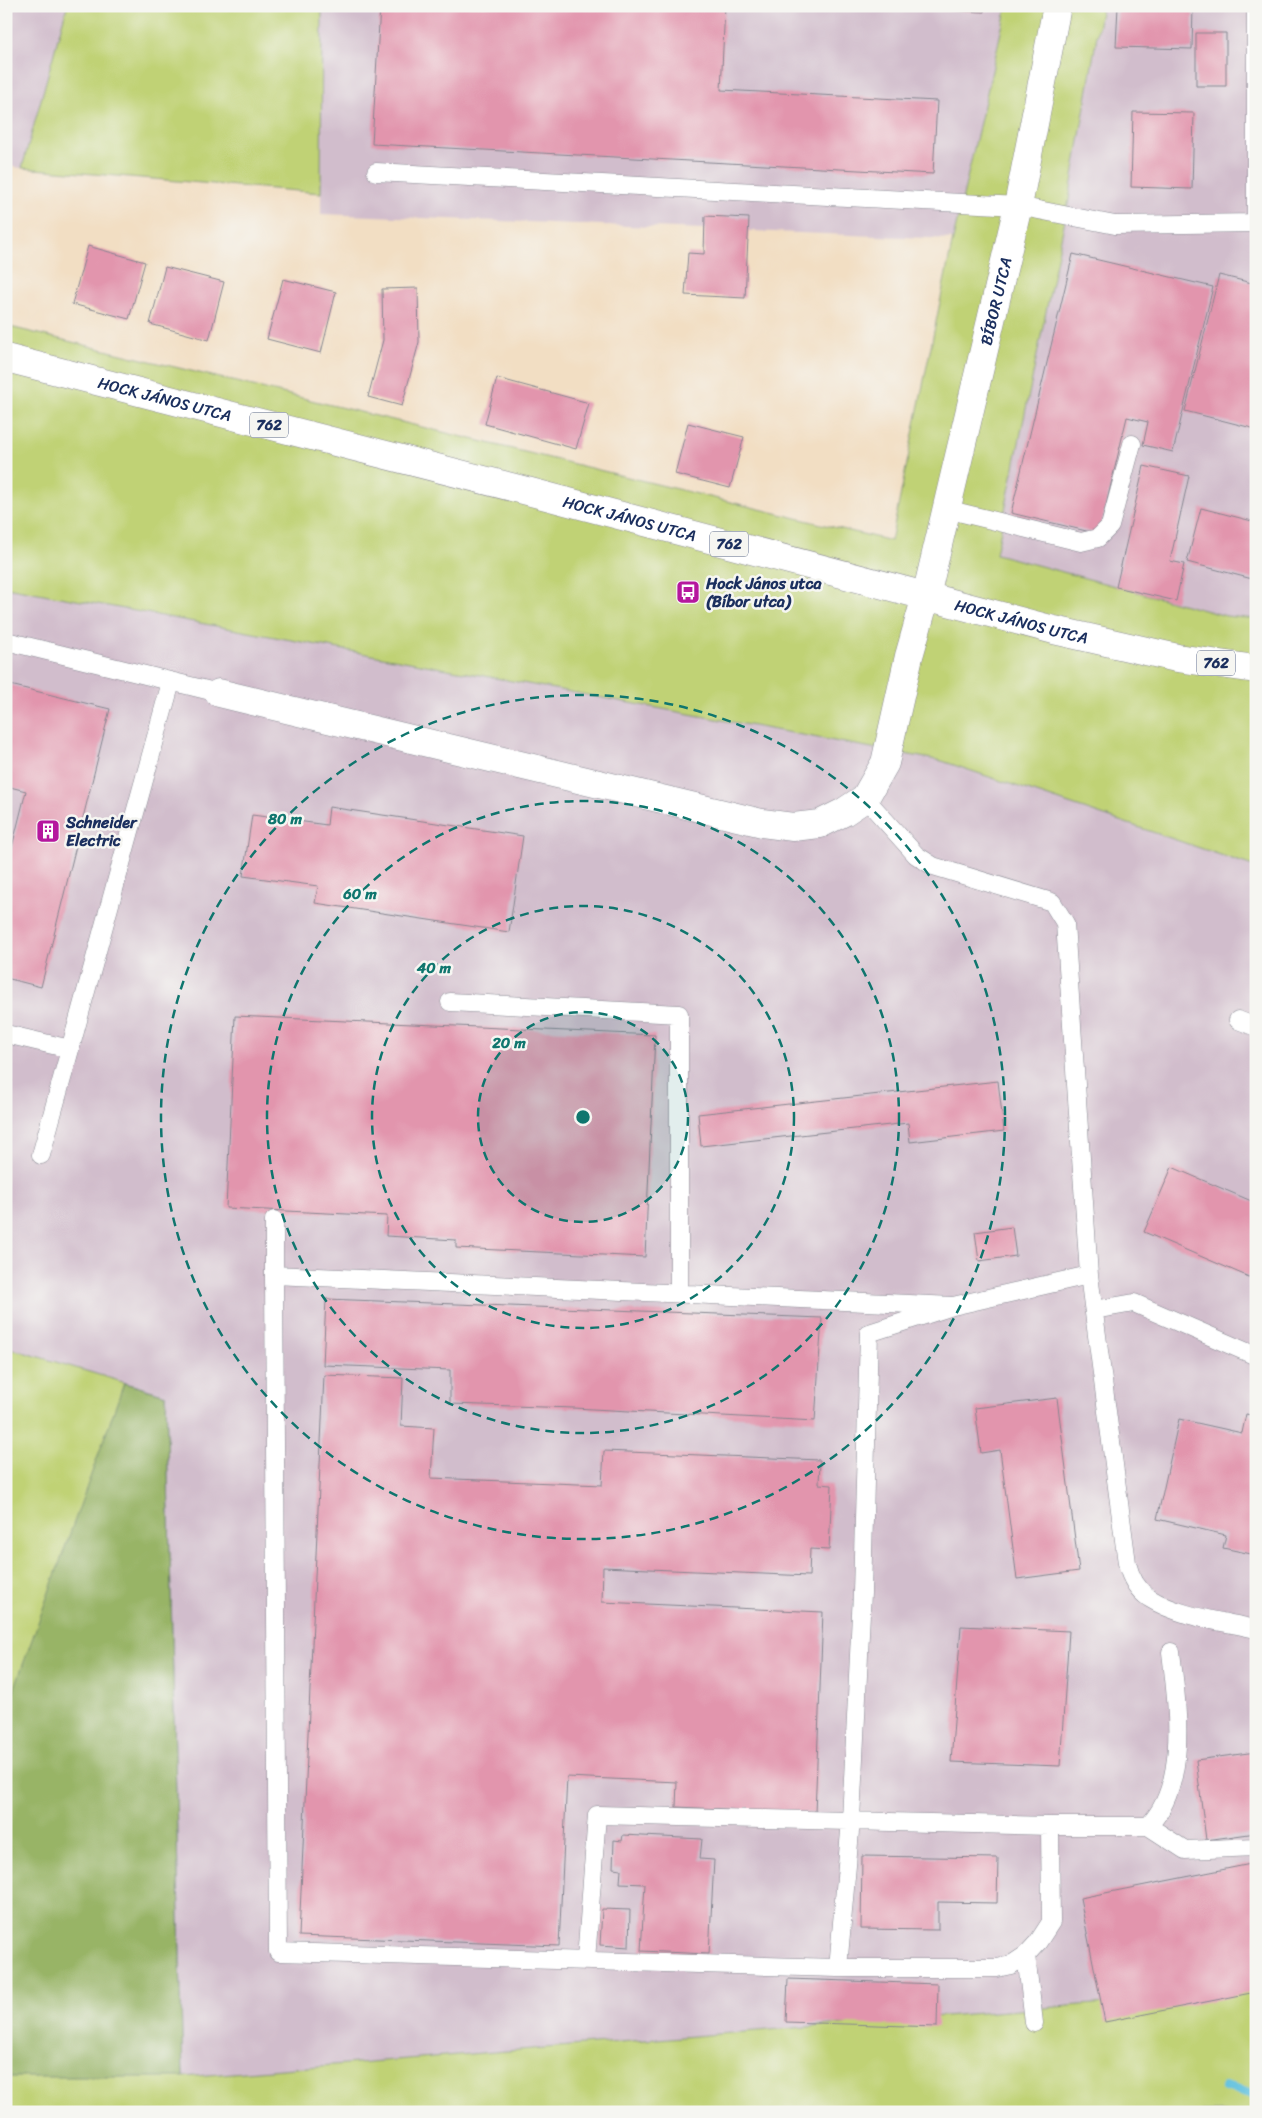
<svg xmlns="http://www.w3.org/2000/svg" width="1262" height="2118" font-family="Sriracha,sans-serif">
	<rect width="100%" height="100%" fill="#f6f6f2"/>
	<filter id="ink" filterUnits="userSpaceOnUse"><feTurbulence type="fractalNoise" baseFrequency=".02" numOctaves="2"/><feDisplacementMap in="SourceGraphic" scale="10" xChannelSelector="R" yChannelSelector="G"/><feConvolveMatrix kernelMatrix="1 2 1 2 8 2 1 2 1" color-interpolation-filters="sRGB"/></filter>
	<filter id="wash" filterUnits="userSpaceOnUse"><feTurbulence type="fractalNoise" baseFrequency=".0096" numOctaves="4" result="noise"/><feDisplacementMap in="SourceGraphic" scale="20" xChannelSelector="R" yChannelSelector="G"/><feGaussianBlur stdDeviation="1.12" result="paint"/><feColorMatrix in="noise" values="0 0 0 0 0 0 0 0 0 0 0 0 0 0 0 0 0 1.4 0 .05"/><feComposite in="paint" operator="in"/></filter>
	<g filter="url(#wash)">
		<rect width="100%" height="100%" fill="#f2dec3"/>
		<path fill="#d1bdcc" d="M 6,6 L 67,6 L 22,168 L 6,166 Z
			M 322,6 L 1007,6 L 953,239 L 321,214 Z
			M 1102,6 L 1256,6 L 1256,619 L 1226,616 L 996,554 L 1069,200 Z
			M 6,587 L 942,761 L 1256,867 L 1256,1991 L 183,2077 L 166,1395 L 6,1347 Z"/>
		<path fill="#c0d275" stroke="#6e806a" d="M 67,6 L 322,6 L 321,193 L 22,168 Z
			M 1007,6 L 1102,6 L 1069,200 L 996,554 L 1226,616 L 1256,619 L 1256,867 L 942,761 L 6,587 L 6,326 L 891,541 L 953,239 Z
			M 6,1347 L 166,1395 L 183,2077 L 1256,1991 L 1256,2112 L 6,2112 Z"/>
		<path fill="#98b466" stroke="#5a7262" d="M 124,1383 L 166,1395 L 183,2077 L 6,2077 L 6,1712 Z"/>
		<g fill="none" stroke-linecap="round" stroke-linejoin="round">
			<path stroke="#60c1de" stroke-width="10" d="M 1225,2087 L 1256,2096"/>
		</g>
		<g id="blocks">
			<path fill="#e295ad" d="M 380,6 L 725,6 L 721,90 L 937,101 L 933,174 L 372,144 Z
				M 897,6 L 984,6 L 984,12 L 897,8 Z
				M 1118,6 L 1193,7 L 1192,49 L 1116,47 Z
				M 1196,33 L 1226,33 L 1226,86 L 1196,86 Z
				M 1133,112 L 1194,113 L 1192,189 L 1131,187 Z
				M 705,216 L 749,218 L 745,298 L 685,295 L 688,253 L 704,254 Z
				M 88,246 L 145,262 L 129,319 L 72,304 Z
				M 1073,254 L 1213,287 L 1173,452 L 1143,445 L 1148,422 L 1127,417 L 1099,534 L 1011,513 Z
				M 165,267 L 224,282 L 209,340 L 150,324 Z
				M 1219,275 L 1256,284 L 1256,429 L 1185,411 Z
				M 283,279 L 336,292 L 321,353 L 267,339 Z
				M 418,288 L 419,342 L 402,406 L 368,397 L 383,340 L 382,289 Z
				M 497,378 L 589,403 L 576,449 L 485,424 Z
				M 688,423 L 744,437 L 730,488 L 675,474 Z
				M 1144,466 L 1189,476 L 1170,561 L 1184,564 L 1176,601 L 1116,587 Z
				M 1201,508 L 1256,522 L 1256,580 L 1187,562 Z
				M 6,684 L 110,709 L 41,987 L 6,978 L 6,871 L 26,791 L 6,786 Z
				M 329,807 L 523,836 L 509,932 L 315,903 L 318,886 L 243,876 L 252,815 L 327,825 Z
				M 235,1016 L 655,1035 L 645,1257 L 456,1248 L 456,1240 L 386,1236 L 387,1216 L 226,1208 Z
				M 6,1079 L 12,1080 L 7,1102 L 6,1102 Z
				M 998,1081 L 1004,1131 L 910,1142 L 908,1123 L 701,1146 L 698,1114 Z
				M 1172,1167 L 1256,1203 L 1256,1280 L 1144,1232 Z
				M 1012,1227 L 1016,1256 L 979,1261 L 975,1232 Z
				M 326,1299 L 822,1318 L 815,1421 L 574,1408 L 450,1404 L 450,1370 L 323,1365 Z
				M 324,1375 L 403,1378 L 401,1426 L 434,1428 L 431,1478 L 602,1485 L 604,1451 L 820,1460 L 819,1484 L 832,1485 L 829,1550 L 810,1549 L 809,1576 L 603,1567 L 602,1602 L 823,1612 L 815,1813 L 676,1807 L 677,1782 L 567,1777 L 559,1946 L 299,1936 Z
				M 1057,1398 L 1079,1571 L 1017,1579 L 1000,1450 L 981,1453 L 975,1408 Z
				M 1246,1414 L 1256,1416 L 1256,1555 L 1223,1548 L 1226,1535 L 1157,1519 L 1179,1419 L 1242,1433 Z
				M 961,1626 L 1069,1631 L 1060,1766 L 951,1762 Z
				M 1256,1752 L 1256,1833 L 1206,1840 L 1196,1760 Z
				M 623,1835 L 702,1839 L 700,1859 L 714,1860 L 709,1954 L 641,1951 L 645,1884 L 620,1883 L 621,1869 L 613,1868 L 614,1840 L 622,1841 Z
				M 862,1856 L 998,1858 L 997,1903 L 938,1902 L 938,1930 L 861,1929 Z
				M 1256,1863 L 1256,1992 L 1105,2022 L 1080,1898 Z
				M 602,1909 L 630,1910 L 629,1947 L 600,1945 Z
				M 788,1979 L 938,1984 L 937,2027 L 786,2022 Z"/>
		</g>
	</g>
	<g filter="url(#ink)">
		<use href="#blocks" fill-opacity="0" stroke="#868690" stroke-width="1"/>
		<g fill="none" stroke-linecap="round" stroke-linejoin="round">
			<g stroke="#868690" stroke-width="19">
				<path id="service" d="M 376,172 L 1018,206 L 1115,225 L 1256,223 L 1256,12
					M 946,509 L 1081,542 L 1098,538 L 1110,526 L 1132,444
					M 6,641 L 219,693
					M 865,798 L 916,855 L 933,866 L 1052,902 L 1065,923 L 1089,1275 L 1127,1563 C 1130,1576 1136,1589 1149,1598 C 1179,1617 1221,1621 1256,1629
					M 450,1002 L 679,1014 L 679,1293
					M 1238,1020 L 1256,1027
					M 6,1034 L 70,1049
					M 41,1155 L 171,682
					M 274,1275 L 953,1306 L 869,1333 L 862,1593 L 851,1820 L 838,1968 L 278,1952 L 274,1275 L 274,1220
					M 953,1306 L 1089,1275
					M 1094,1310 L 1134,1303 L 1256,1356
					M 1148,1826 C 1189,1785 1177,1704 1171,1652
					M 1026,1955 L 1034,2023
					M 586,1960 L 597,1815 L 1050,1826 L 1148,1826 L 1185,1850 L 1256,1847
					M 838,1968 L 997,1968 L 1011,1965 L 1026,1955 L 1038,1942 L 1051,1922 L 1050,1826"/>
			</g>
			<g stroke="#868690" stroke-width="29">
				<g id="minor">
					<path id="s1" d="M 219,693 L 762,823 L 793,827 L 820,824 L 844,812 L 865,798 L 885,763 L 909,656 L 926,596 L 1018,206 L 1057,6"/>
				</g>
			</g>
			<g stroke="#868690" stroke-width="29">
				<g id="primary">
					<path id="s2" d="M 6,358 L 531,492 L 1054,630 L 1177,658 L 1256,669"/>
				</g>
			</g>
			<use href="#service" stroke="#fff" stroke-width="18"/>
			<use href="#minor" stroke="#fff" stroke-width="28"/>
			<use href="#primary" stroke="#fff" stroke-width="28"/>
		</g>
	</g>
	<circle cx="583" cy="1117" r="105" fill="#0f766e" fill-opacity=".12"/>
	<g fill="none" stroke="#0f766e" stroke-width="2.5" stroke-dasharray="9 6">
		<circle cx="583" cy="1117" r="105"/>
		<circle cx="583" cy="1117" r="211"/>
		<circle cx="583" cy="1117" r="316"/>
		<circle cx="583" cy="1117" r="422"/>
	</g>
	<defs>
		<g id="bus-square" transform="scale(1.25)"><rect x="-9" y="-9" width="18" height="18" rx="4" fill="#b5179e" stroke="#f6f6f2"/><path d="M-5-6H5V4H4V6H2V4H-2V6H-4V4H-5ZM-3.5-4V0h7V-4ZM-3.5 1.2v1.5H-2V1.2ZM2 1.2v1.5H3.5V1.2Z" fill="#fff"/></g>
		<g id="building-square" transform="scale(1.25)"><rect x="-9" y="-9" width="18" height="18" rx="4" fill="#b5179e" stroke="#f6f6f2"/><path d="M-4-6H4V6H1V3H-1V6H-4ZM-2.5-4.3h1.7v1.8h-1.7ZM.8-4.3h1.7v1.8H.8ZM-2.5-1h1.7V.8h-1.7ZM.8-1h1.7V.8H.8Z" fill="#fff"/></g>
	</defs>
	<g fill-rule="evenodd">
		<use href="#bus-square" x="688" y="592"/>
		<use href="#building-square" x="48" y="831"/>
	</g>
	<g text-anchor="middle" stroke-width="5" stroke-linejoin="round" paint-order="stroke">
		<g fill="#f6f6f2" stroke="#5d6b8a" stroke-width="1">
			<rect x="250" y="412.5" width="38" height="25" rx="4"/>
			<rect x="710" y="531.5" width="38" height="25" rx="4"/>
			<rect x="1197" y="650.5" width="38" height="25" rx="4"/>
		</g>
		<g font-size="15" font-weight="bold" fill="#1b2f5e">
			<text x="269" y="430">762</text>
			<text x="729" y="549">762</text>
			<text x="1216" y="668">762</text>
		</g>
		<g font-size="16" fill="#1b2f5e" stroke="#f6f6f2">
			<text dy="6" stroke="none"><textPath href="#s1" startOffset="1184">BÍBOR UTCA</textPath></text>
			<text dy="6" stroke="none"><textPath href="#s2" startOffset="164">HOCK JÁNOS UTCA</textPath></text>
			<text dy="6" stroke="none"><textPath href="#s2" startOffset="644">HOCK JÁNOS UTCA</textPath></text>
			<text dy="6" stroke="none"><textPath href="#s2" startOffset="1049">HOCK JÁNOS UTCA</textPath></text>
		</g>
		<g font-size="16" font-weight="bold" fill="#1b2f5e" stroke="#f6f6f2" text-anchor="start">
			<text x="706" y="589">Hock János utca<tspan x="706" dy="18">(Bíbor utca)</tspan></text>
			<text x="66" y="828">Schneider<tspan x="66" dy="18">Electric</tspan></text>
		</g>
	</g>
	<circle cx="583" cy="1117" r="8" fill="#0f766e" stroke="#f6f6f2" stroke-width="2.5"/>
	<g font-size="15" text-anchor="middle" font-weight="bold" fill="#0f766e" stroke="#f6f6f2" stroke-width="5" stroke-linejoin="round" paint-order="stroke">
		<text x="285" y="824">80 m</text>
		<text x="360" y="899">60 m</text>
		<text x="434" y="973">40 m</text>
		<text x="509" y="1048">20 m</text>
	</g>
	<rect width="1262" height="2118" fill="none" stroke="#f6f6f2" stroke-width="25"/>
</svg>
